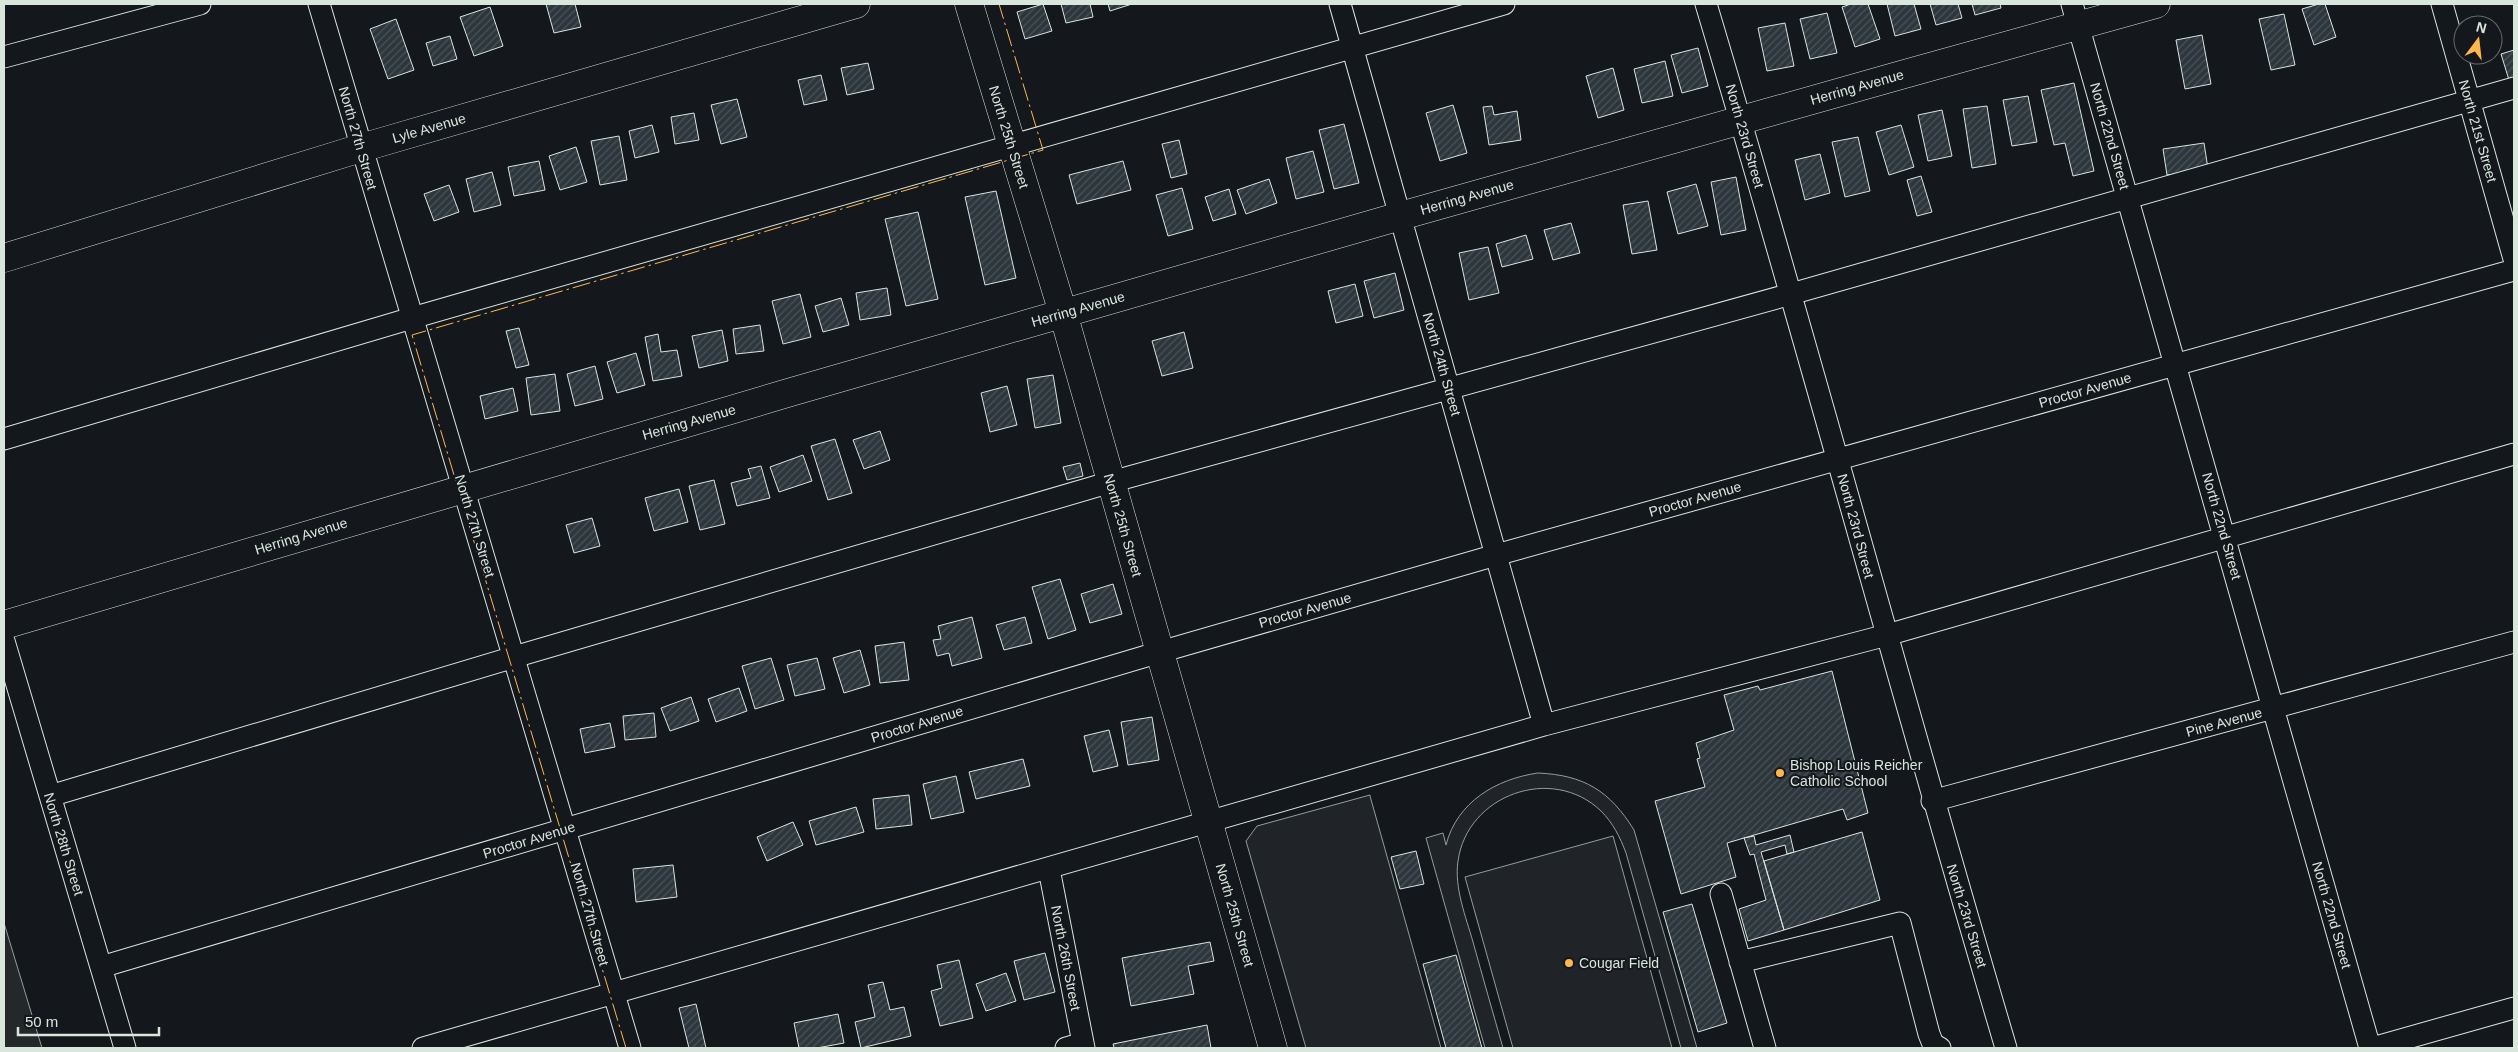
<svg xmlns="http://www.w3.org/2000/svg" width="2518" height="1052" font-family="Arial,sans-serif">
	<defs>
		<pattern id="building-hatch" width="6" height="6" patternUnits="userSpaceOnUse" patternTransform="scale(1.25)"><rect width="6" height="6" fill="#2c363c"/><path d="M-1 1l2-2M0 6l6-6M5 7l2-2" fill="none" stroke="#4a5358"/></pattern>
	</defs>
	<rect width="100%" height="100%" fill="#14181c"/>
	<path fill="#202428" stroke="#939e99" d="M 1538,773 C 1584,775 1610,791 1634,830 L 1697,1048 L 1681,1048 L 1626,853 C 1620,837 1613,823 1601,811 C 1552,764 1467,795 1458,861 C 1454,888 1466,917 1473,942 C 1483,978 1493,1013 1503,1048 L 1485,1048 L 1426,838 L 1443,833 L 1446,845 C 1457,802 1496,779 1538,773 Z
		M 1370,795 L 1370,796 L 1441,1048 L 1306,1048 L 1246,841 L 1257,826 Z
		M 1613,836 L 1672,1048 L 1513,1048 L 1465,877 Z"/>
	<path fill="#24282b" stroke="#939e99" d="M 4,923 L 42,1048 L 4,1048 Z"/>
	<path fill="url(#building-hatch)" stroke="#d8e6dc" d="M 546,4 L 575,4 L 581,27 L 554,33 Z
		M 1043,4 L 1052,31 L 1025,39 L 1017,12 Z
		M 1061,4 L 1090,4 L 1093,17 L 1066,23 Z
		M 1108,4 L 1132,4 L 1110,11 Z
		M 1851,4 L 1868,4 L 1880,39 L 1855,47 L 1842,7 Z
		M 1887,4 L 1914,4 L 1921,29 L 1895,36 Z
		M 1930,4 L 1958,4 L 1962,18 L 1936,25 Z
		M 1972,4 L 2000,4 L 2001,8 L 1975,15 Z
		M 2319,4 L 2325,4 L 2336,37 L 2314,45 L 2302,9 Z
		M 490,7 L 503,46 L 474,56 L 460,17 Z
		M 1827,13 L 1837,53 L 1810,59 L 1800,19 Z
		M 2284,14 L 2295,65 L 2271,70 L 2259,19 Z
		M 396,19 L 414,70 L 388,79 L 370,29 Z
		M 1785,23 L 1794,66 L 1767,71 L 1758,28 Z
		M 2202,35 L 2211,84 L 2185,89 L 2176,40 Z
		M 450,36 L 457,59 L 433,66 L 426,43 Z
		M 1698,48 L 1708,86 L 1682,93 L 1671,55 Z
		M 2514,50 L 2514,78 L 2509,80 L 2501,54 Z
		M 1665,61 L 1673,96 L 1642,103 L 1634,69 Z
		M 868,63 L 874,89 L 847,95 L 841,68 Z
		M 1613,68 L 1624,110 L 1598,118 L 1586,76 Z
		M 821,75 L 827,100 L 804,105 L 798,80 Z
		M 2074,83 L 2094,171 L 2073,176 L 2065,143 L 2054,145 L 2041,90 Z
		M 2028,96 L 2037,142 L 2012,146 L 2003,100 Z
		M 737,99 L 747,137 L 721,144 L 711,105 Z
		M 1453,105 L 1467,153 L 1440,161 L 1426,113 Z
		M 1492,106 L 1494,115 L 1517,111 L 1521,140 L 1489,145 L 1483,107 Z
		M 1987,106 L 1996,164 L 1972,168 L 1963,109 Z
		M 1942,110 L 1952,156 L 1928,161 L 1918,115 Z
		M 694,113 L 699,140 L 675,144 L 671,117 Z
		M 1344,124 L 1359,183 L 1334,189 L 1319,130 Z
		M 652,125 L 659,152 L 635,158 L 629,131 Z
		M 1901,125 L 1914,167 L 1889,175 L 1876,132 Z
		M 619,136 L 627,180 L 600,185 L 591,141 Z
		M 1858,137 L 1870,191 L 1845,197 L 1832,142 Z
		M 1179,140 L 1187,174 L 1171,178 L 1162,144 Z
		M 2204,143 L 2208,169 L 2167,175 L 2163,149 Z
		M 576,147 L 587,182 L 560,190 L 549,156 Z
		M 1313,151 L 1324,192 L 1296,199 L 1286,158 Z
		M 1820,154 L 1830,193 L 1805,200 L 1795,160 Z
		M 539,161 L 545,190 L 514,196 L 508,167 Z
		M 1123,161 L 1131,190 L 1077,204 L 1069,175 Z
		M 492,172 L 501,205 L 474,212 L 466,179 Z
		M 1921,176 L 1932,212 L 1917,216 L 1907,180 Z
		M 1736,177 L 1746,230 L 1721,235 L 1711,182 Z
		M 1269,179 L 1277,203 L 1246,214 L 1237,190 Z
		M 1696,184 L 1708,226 L 1678,234 L 1667,192 Z
		M 449,185 L 459,212 L 434,221 L 424,194 Z
		M 1182,188 L 1193,229 L 1168,236 L 1156,195 Z
		M 1229,189 L 1236,214 L 1213,221 L 1205,197 Z
		M 996,191 L 1016,278 L 985,285 L 965,197 Z
		M 1648,201 L 1657,250 L 1632,254 L 1623,205 Z
		M 918,212 L 938,299 L 906,306 L 885,219 Z
		M 1571,223 L 1580,253 L 1553,260 L 1544,230 Z
		M 1526,235 L 1533,259 L 1502,267 L 1496,244 Z
		M 1488,247 L 1499,293 L 1469,300 L 1459,253 Z
		M 1395,273 L 1404,310 L 1374,318 L 1364,281 Z
		M 1355,284 L 1363,316 L 1336,323 L 1328,291 Z
		M 887,288 L 891,315 L 860,320 L 856,293 Z
		M 800,294 L 811,337 L 783,344 L 772,301 Z
		M 841,298 L 849,325 L 823,332 L 815,306 Z
		M 760,325 L 764,351 L 736,354 L 733,329 Z
		M 519,328 L 529,365 L 516,368 L 506,331 Z
		M 722,330 L 728,361 L 699,368 L 692,336 Z
		M 1184,332 L 1193,368 L 1162,376 L 1152,341 Z
		M 658,334 L 661,352 L 677,350 L 682,376 L 653,381 L 645,337 Z
		M 636,353 L 645,385 L 617,393 L 607,362 Z
		M 595,366 L 603,399 L 575,406 L 567,374 Z
		M 555,374 L 560,411 L 531,415 L 526,378 Z
		M 1053,375 L 1061,423 L 1035,428 L 1027,379 Z
		M 1007,386 L 1017,425 L 990,432 L 981,393 Z
		M 513,388 L 518,411 L 485,419 L 480,396 Z
		M 880,431 L 890,460 L 864,469 L 853,440 Z
		M 835,439 L 852,493 L 828,500 L 811,446 Z
		M 803,455 L 812,481 L 779,492 L 770,467 Z
		M 1080,463 L 1083,476 L 1067,480 L 1063,467 Z
		M 761,466 L 770,498 L 737,506 L 731,483 L 751,478 L 748,469 Z
		M 714,480 L 725,524 L 700,530 L 689,486 Z
		M 679,489 L 688,522 L 654,531 L 645,498 Z
		M 592,518 L 600,546 L 574,553 L 566,525 Z
		M 1060,579 L 1076,630 L 1048,639 L 1032,587 Z
		M 1113,584 L 1122,614 L 1090,623 L 1081,594 Z
		M 972,617 L 982,658 L 952,666 L 949,653 L 937,656 L 933,640 L 941,639 L 938,626 Z
		M 1025,617 L 1032,643 L 1004,650 L 996,625 Z
		M 904,642 L 909,680 L 880,683 L 875,646 Z
		M 860,650 L 870,685 L 844,693 L 833,658 Z
		M 771,658 L 784,700 L 755,709 L 742,666 Z
		M 817,658 L 825,689 L 795,696 L 787,665 Z
		M 1832,671 L 1868,813 L 1847,820 L 1843,809 L 1727,843 L 1736,877 L 1681,894 L 1655,801 L 1705,787 L 1697,759 L 1700,758 L 1696,743 L 1734,730 L 1724,695 L 1758,686 L 1760,690 Z
		M 739,688 L 747,711 L 716,722 L 708,699 Z
		M 691,697 L 699,721 L 670,731 L 661,708 Z
		M 654,713 L 656,737 L 625,740 L 623,716 Z
		M 1152,717 L 1159,760 L 1128,765 L 1121,722 Z
		M 610,723 L 615,747 L 585,753 L 580,729 Z
		M 1109,730 L 1118,766 L 1093,772 L 1084,736 Z
		M 1023,759 L 1030,786 L 976,799 L 969,772 Z
		M 956,776 L 964,812 L 931,819 L 923,784 Z
		M 909,795 L 912,825 L 876,829 L 873,799 Z
		M 856,807 L 864,832 L 816,845 L 809,821 Z
		M 793,822 L 803,845 L 767,861 L 757,837 Z
		M 1862,832 L 1880,900 L 1784,930 L 1764,861 Z
		M 1790,835 L 1794,852 L 1787,854 L 1785,845 L 1761,852 L 1784,930 L 1748,941 L 1739,909 L 1766,900 L 1754,854 L 1750,855 L 1744,838 L 1754,836 L 1756,845 Z
		M 1416,851 L 1424,884 L 1400,889 L 1391,857 Z
		M 673,865 L 677,897 L 636,902 L 633,869 Z
		M 1692,904 L 1727,1023 L 1698,1032 L 1663,912 Z
		M 1210,942 L 1214,961 L 1188,966 L 1194,994 L 1131,1006 L 1122,958 Z
		M 1045,953 L 1055,992 L 1024,1000 L 1014,961 Z
		M 1456,955 L 1482,1048 L 1446,1048 L 1423,964 Z
		M 959,960 L 973,1018 L 940,1026 L 931,991 L 942,988 L 937,965 Z
		M 1006,973 L 1016,1001 L 986,1011 L 976,984 Z
		M 883,982 L 890,1010 L 904,1007 L 911,1036 L 861,1048 L 855,1022 L 875,1017 L 868,985 Z
		M 696,1004 L 706,1048 L 689,1048 L 679,1008 Z
		M 838,1014 L 844,1043 L 817,1048 L 799,1048 L 794,1023 Z
		M 1207,1025 L 1211,1048 L 1114,1048 L 1113,1044 Z"/>
	<g fill="none" stroke-linecap="round" stroke-linejoin="round">
		<g stroke="#d8e6dc" stroke-width="23">
			<path id="minor" d="M 319,4 L 630,1048
				M 1340,4 L 1544,725
				M 1706,4 C 1810,351 1903,701 2006,1048
				M 2072,4 L 2370,1048
				M 2442,4 L 2514,259
				M 4,57 L 200,4
				M 4,439 L 412,318 L 1504,4
				M 4,641 L 125,1048
				M 50,796 L 514,657 L 1111,482 L 1791,294 L 2514,88
				M 1932,801 L 2514,642
				M 1049,869 L 1084,1048
				M 1721,894 L 1765,1048
				M 1740,962 L 1900,923 L 1929,1034 L 1933,1044 L 1940,1048
				M 101,967 L 1160,652 L 1496,555 L 2514,270
				M 423,1048 L 1544,725 L 1887,635 L 2514,454
				M 1066,1048 L 1083,1043
				M 2372,1048 L 2514,1008"/>
		</g>
		<g stroke="#d8e6dc" stroke-width="29">
			<path id="major" d="M 969,4 L 1063,313 L 1273,1048
				M 4,258 L 361,148 L 856,4
				M 4,625 C 467,486 932,350 1397,217 C 1649,144 1903,75 2156,4"/>
		</g>
		<use href="#minor" stroke="#14181c" stroke-width="21"/>
		<use href="#major" stroke="#14181c" stroke-width="28"/>
		<path stroke="#ffb74d" stroke-width="1" stroke-dasharray="18 4 2.5 4" stroke-linecap="butt" d="M 626,1048 L 412,335 L 1043,150 L 999,4"/>
	</g>
	<g fill="#ffb74d" stroke="#14181c" stroke-width="2">
		<circle cx="1780" cy="773" r="5"/>
		<circle cx="1569" cy="963" r="5"/>
	</g>
	<g text-anchor="middle" stroke-width="4" stroke-linejoin="round" paint-order="stroke">
		<g font-size="14" fill="#d8e6dc" stroke="#14181c">
			<text transform="translate(1857 87) rotate(-16)" y="5">Herring Avenue</text>
			<text transform="translate(429 128) rotate(-16)" y="5">Lyle Avenue</text>
			<text transform="translate(2478 131) rotate(74)" y="5">North 21st Street</text>
			<text transform="translate(1745 136) rotate(74)" y="5">North 23rd Street</text>
			<text transform="translate(2110 136) rotate(74)" y="5">North 22nd Street</text>
			<text transform="translate(1009 137) rotate(73)" y="5">North 25th Street</text>
			<text transform="translate(358 138) rotate(74)" y="5">North 27th Street</text>
			<text transform="translate(1467 197) rotate(-16)" y="5">Herring Avenue</text>
			<text transform="translate(1078 309) rotate(-16)" y="5">Herring Avenue</text>
			<text transform="translate(1442 364) rotate(74)" y="5">North 24th Street</text>
			<text transform="translate(2085 390) rotate(-16)" y="5">Proctor Avenue</text>
			<text transform="translate(689 422) rotate(-16)" y="5">Herring Avenue</text>
			<text transform="translate(1695 499) rotate(-16)" y="5">Proctor Avenue</text>
			<text transform="translate(1123 525) rotate(74)" y="5">North 25th Street</text>
			<text transform="translate(475 526) rotate(73)" y="5">North 27th Street</text>
			<text transform="translate(1856 526) rotate(75)" y="5">North 23rd Street</text>
			<text transform="translate(2222 526) rotate(74)" y="5">North 22nd Street</text>
			<text transform="translate(301 536) rotate(-17)" y="5">Herring Avenue</text>
			<text transform="translate(1305 610) rotate(-16)" y="5">Proctor Avenue</text>
			<text transform="translate(2224 722) rotate(-15)" y="5">Pine Avenue</text>
			<text transform="translate(917 724) rotate(-17)" y="5">Proctor Avenue</text>
			<text transform="translate(529 840) rotate(-17)" y="5">Proctor Avenue</text>
			<text transform="translate(64 844) rotate(73)" y="5">North 28th Street</text>
			<text transform="translate(590 914) rotate(74)" y="5">North 27th Street</text>
			<text transform="translate(1235 915) rotate(74)" y="5">North 25th Street</text>
			<text transform="translate(2332 915) rotate(74)" y="5">North 22nd Street</text>
			<text transform="translate(1967 916) rotate(73)" y="5">North 23rd Street</text>
			<text transform="translate(1066 958) rotate(79)" y="5">North 26th Street</text>
		</g>
		<g font-size="14" fill="#d8e6dc" stroke="#14181c" text-anchor="start">
			<text x="1790" y="770">Bishop Louis Reicher<tspan x="1790" dy="16">Catholic School</tspan></text>
			<text x="1579" y="968">Cougar Field</text>
		</g>
	</g>
	<rect width="2518" height="1052" fill="none" stroke="#d8e6dc" stroke-width="10"/>
	<g transform="translate(2478 40) rotate(15)"><circle r="24" fill="#14181c" stroke="#626a69"/>
	<path d="M0-4L9 19L0 12L-9 19Z" fill="#ffb74d"/>
	<text y="-8" font-size="14" font-weight="bold" text-anchor="middle" fill="#d8e6dc">N</text>
	</g>
	<path d="M18 1027v8h141v-8" fill="none" stroke="#d8e6dc" stroke-width="2.5"/>
	<text x="25" y="1027" font-size="15" fill="#d8e6dc" stroke="#14181c" stroke-width="4" paint-order="stroke">50 m</text>
</svg>
